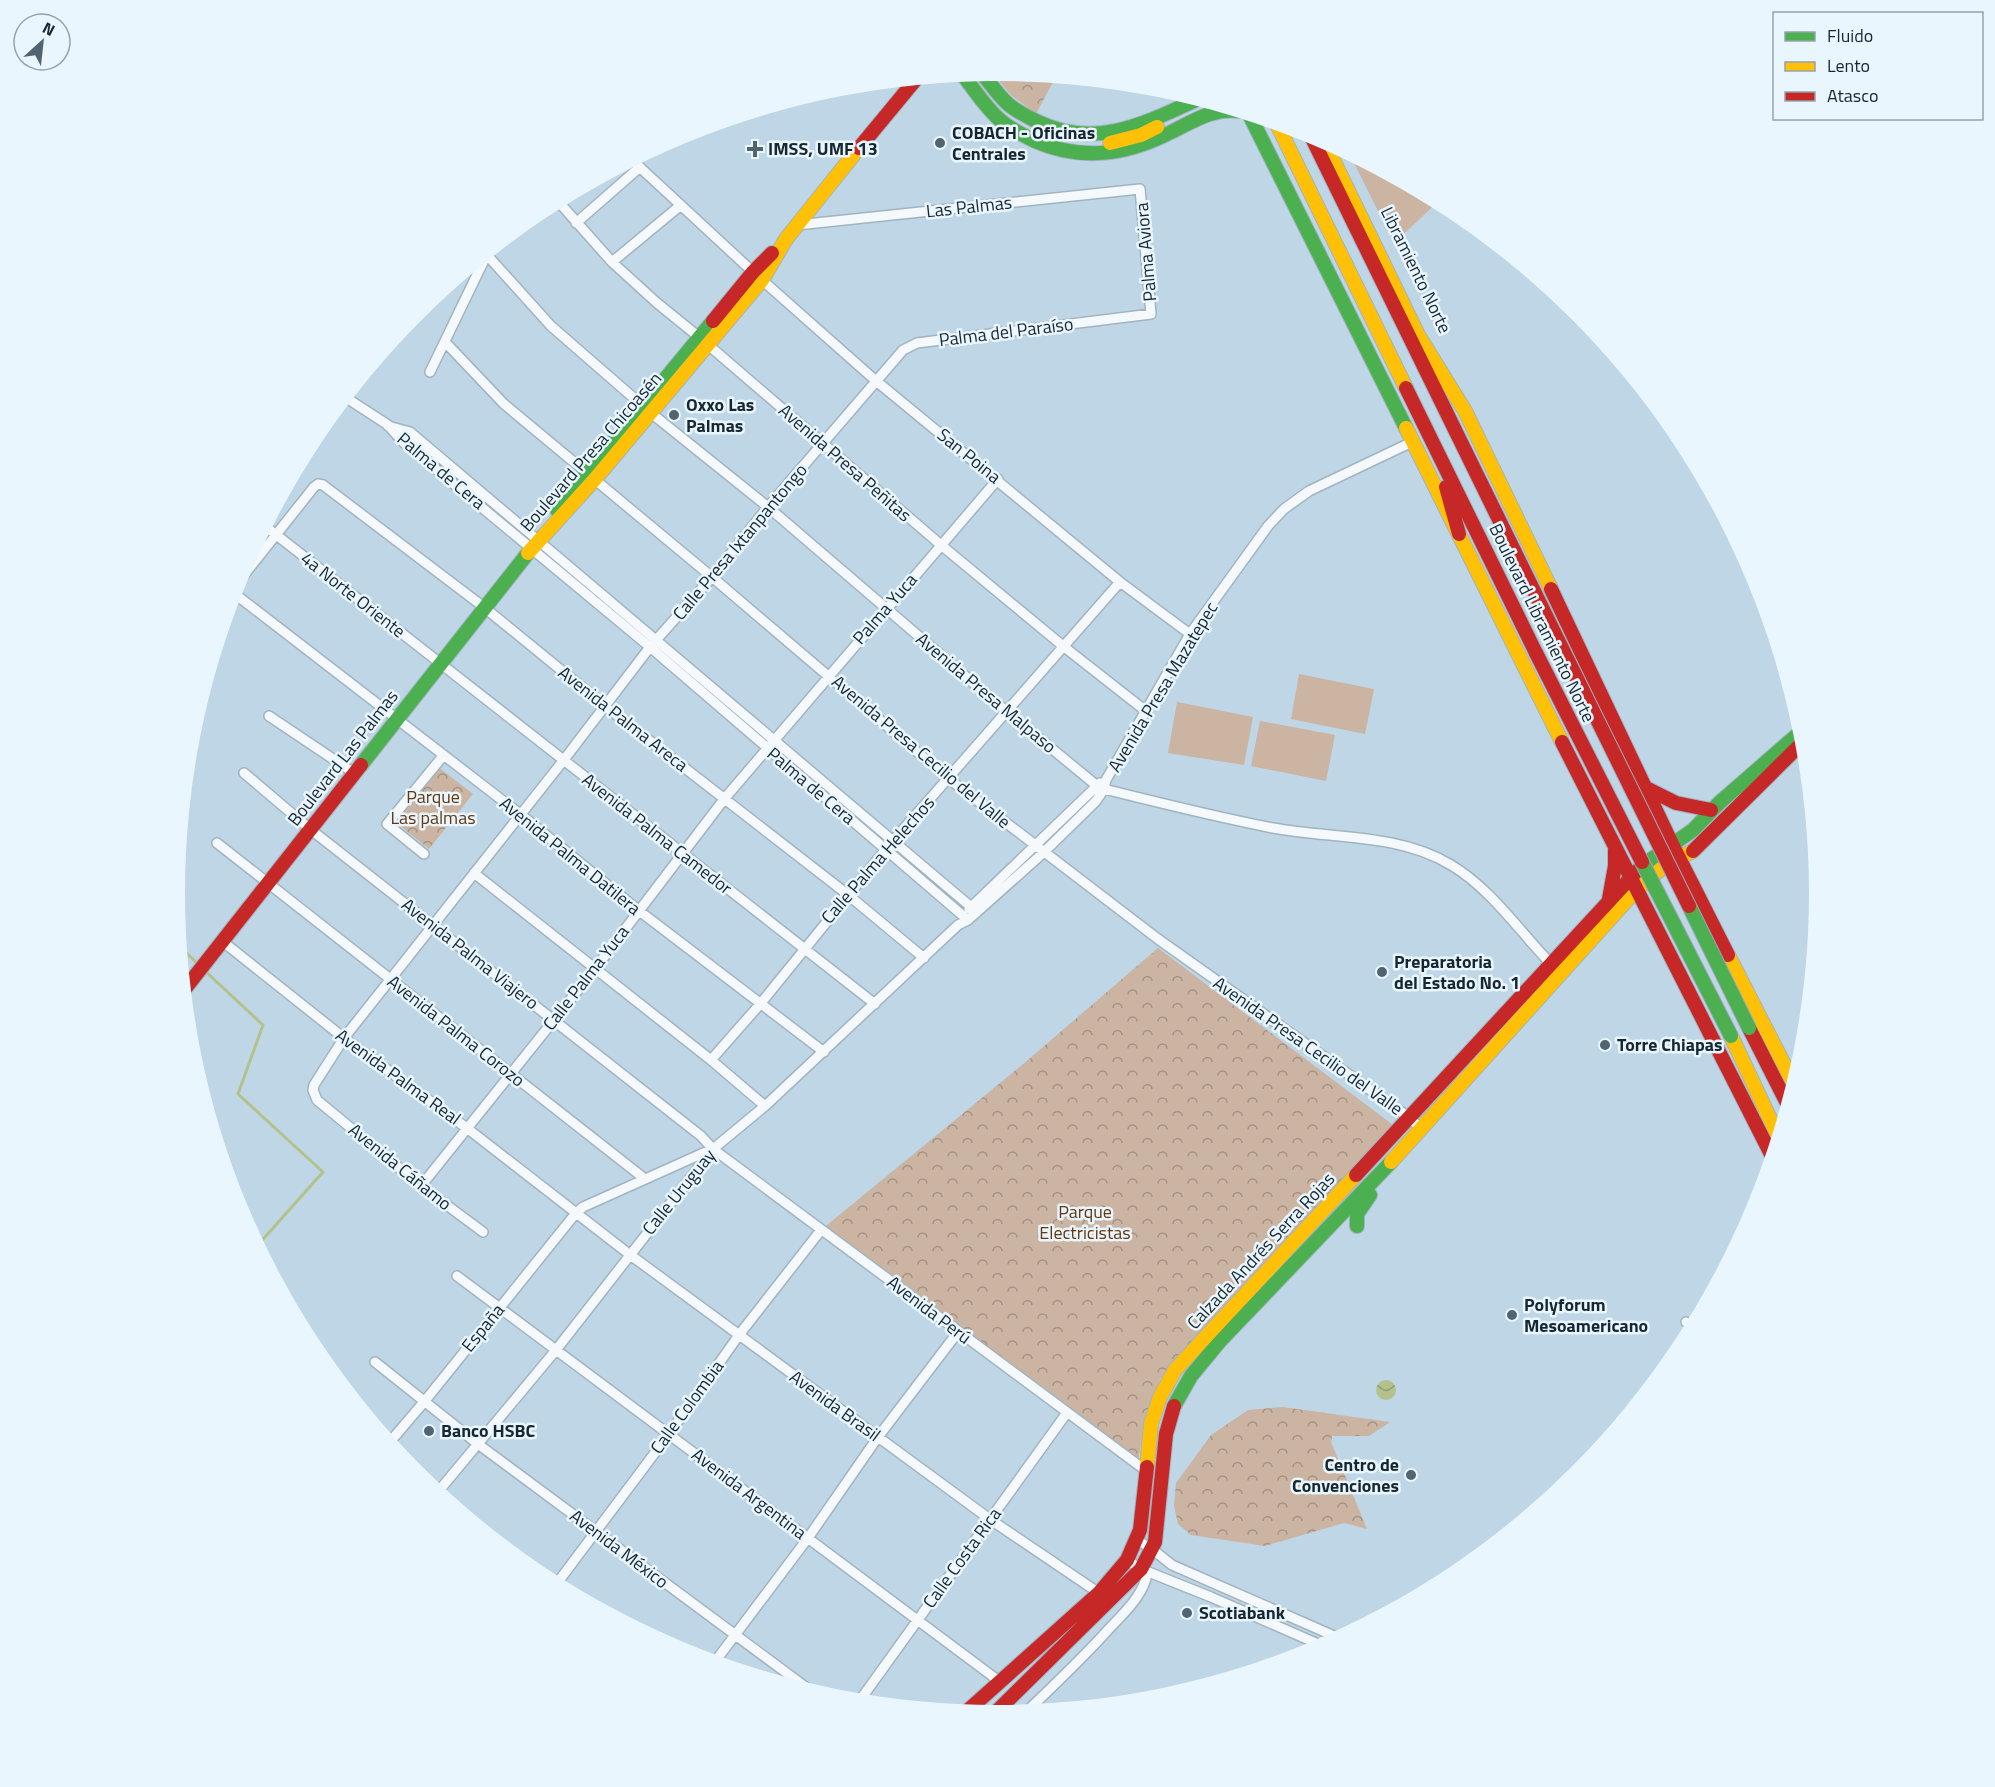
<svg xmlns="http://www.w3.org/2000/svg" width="1995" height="1787" font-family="'Titillium Web',sans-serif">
	<defs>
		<pattern id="park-crowns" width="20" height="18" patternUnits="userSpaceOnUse" patternTransform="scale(1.5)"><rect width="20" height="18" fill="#cbb4a2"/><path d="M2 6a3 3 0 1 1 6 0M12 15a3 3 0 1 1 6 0" fill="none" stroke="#a49285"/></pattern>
		<pattern id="water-waves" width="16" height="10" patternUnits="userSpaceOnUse" patternTransform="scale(1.5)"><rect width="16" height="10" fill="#b3c28b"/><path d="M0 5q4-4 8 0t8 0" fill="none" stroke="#919e72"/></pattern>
	</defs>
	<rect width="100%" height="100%" fill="#bed6e5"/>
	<path fill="url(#park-crowns)" d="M 991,71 L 998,71 L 1056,76 L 1036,114 L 1010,94 Z
		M 437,766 L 473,794 L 429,849 L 393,820 Z
		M 1158,948 L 1393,1125 L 1160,1379 L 1145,1422 L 1138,1461 L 821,1230 L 1022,1065 Z
		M 1283,1407 L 1390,1422 L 1369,1436 L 1332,1436 L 1331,1442 L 1367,1529 L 1344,1523 L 1265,1546 L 1191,1535 L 1178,1524 L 1174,1505 L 1176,1483 L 1211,1435 L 1248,1410 Z"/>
	<path fill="#cbb4a2" d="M 1349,153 L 1439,201 L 1394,243 Z
		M 1299,674 L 1374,689 L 1365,734 L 1291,719 Z
		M 1177,702 L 1253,717 L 1244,765 L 1168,753 Z
		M 1260,721 L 1335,735 L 1326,781 L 1251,766 Z"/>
	<path fill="url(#water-waves)" d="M1376 1390a10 10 0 1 1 20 0a10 10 0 1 1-20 0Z"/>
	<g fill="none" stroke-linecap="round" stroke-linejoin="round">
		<path stroke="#b3c28b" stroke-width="3" d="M 180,947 L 198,964
			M 205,971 L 263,1025 L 238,1094 L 323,1172 L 257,1246"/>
		<g stroke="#a1b4c0" stroke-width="12">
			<path id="street" d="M 632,160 L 753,272 L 875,380 L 1120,582 L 1190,634
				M 557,200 L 612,262 L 657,303 L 699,337 L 941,545 L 1063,646 L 1147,712
				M 576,223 L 640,167
				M 487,255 L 551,326 L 651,413 L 768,507 L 1006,711 L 1096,785 L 1104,789 C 1160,803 1216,817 1273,828 C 1332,839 1398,833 1451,865 C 1493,890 1521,934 1555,968
				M 612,262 L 681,205
				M 446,343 L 504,404 L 712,577 L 949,779 L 1158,939 L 1410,1118 L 1422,1130
				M 430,372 L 488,252
				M 345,397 L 388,425 L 403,442 L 650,647 L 968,920
				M 388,426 L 410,432 L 977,912
				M 265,526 L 875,1004
				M 269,716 L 354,773
				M 244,773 L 310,829 L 701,1136 L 713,1149 L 1145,1470
				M 217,843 L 645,1179
				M 424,854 L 387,824 L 443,756
				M 474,873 L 711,1060 L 765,1106
				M 969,909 L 1100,783
				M 222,941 L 344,1038 L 468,1129 L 629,1254 L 991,1520 L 1099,1593
				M 824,1052 L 638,910 L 520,814 L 235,594 L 236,585 L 314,487 L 318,484 L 323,485 L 485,608 L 605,706 L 847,894 L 924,958
				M 711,1060 L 761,1003 L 886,849 L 1120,582
				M 421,1186 L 594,970 L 725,798 L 998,479
				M 483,1232 L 421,1186 L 317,1100 L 313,1090 L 314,1085 L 344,1038 L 563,761 L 650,647 L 712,577 L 768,507 L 903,350 L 917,343 L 1151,314 L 1140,189 L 797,225
				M 457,1276 L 999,1681
				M 1686,1322 L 1694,1328
				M 375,1362 L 478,1444 L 815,1694
				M 389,1443 L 424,1402 L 576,1213 L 583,1207 L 710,1150
				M 437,1493 L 556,1350 L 713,1149 L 765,1106 L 958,925 L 968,920 L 1043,853 L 1096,801 L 1104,789 L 1106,780 L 1190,634 L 1268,526 L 1284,509 L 1309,491 L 1412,442
				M 1137,1540 L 1152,1549 L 1172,1565 L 1341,1639
				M 1127,1560 L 1141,1569 L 1211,1597 L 1325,1647
				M 555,1586 L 669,1434 L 739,1335 L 821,1230
				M 714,1663 L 808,1538 L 878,1437 L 958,1332
				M 858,1703 L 1066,1414
				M 1024,1714 C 1052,1687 1081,1660 1107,1631 C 1122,1615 1139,1600 1146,1579 L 1141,1569"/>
		</g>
		<g stroke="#a1b4c0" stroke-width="16">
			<path id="fast" d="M 981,72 C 990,83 998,95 1008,104 C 1016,111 1026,116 1036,121 C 1094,150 1144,124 1198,99
				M 962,74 C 974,89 985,107 1000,120 C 1010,129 1023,135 1035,141 C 1081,161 1124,155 1167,134 C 1191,123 1212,107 1240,111
				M 1249,114 L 1406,428
				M 557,510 L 713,321
				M 361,765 L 528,553
				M 1636,872 L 1643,865 L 1693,830 L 1719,803 L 1804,729
				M 1357,1226 L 1357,1214 L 1370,1195
				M 1174,1406 L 1191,1376 L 1220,1341 L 1391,1162"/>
		</g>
		<g stroke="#a1b4c0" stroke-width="16">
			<path id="slow" d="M 1276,122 L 1406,388
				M 1323,139 L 1418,335 L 1465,411 L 1551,589
				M 1110,143 L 1141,135 L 1157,127
				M 1406,428 L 1562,742
				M 528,553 L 595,479 L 762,280 L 786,239 L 859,148
				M 1728,955 L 1795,1086
				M 1731,1036 L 1779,1138
				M 1391,1162 L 1636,890 L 1668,863 L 1693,851
				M 1147,1467 L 1151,1424 L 1160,1397 L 1175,1370 L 1356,1175"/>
		</g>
		<g stroke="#a1b4c0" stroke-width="16">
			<path id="jam" d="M 1309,132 L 1559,642
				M 859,148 L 917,78
				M 713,321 L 753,272 L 772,253
				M 1406,388 L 1536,653
				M 1446,487 L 1459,534
				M 1551,589 L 1672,844 L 1728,955
				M 1562,742 L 1773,1158
				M 1644,787 L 1676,803 L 1711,810
				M 1693,851 L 1805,740
				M 1609,899 L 1615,866 L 1615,850
				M 184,990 L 361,765
				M 1749,1028 L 1789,1107
				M 1356,1175 L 1636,872
				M 965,1713 L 1099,1593 L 1127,1560 L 1140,1530 L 1147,1467
				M 992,1716 L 1141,1569 L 1155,1542 L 1166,1434 L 1174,1406"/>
		</g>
		<use href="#street" stroke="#f5f9fb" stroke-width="9"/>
		<use href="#fast" stroke="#4caf50" stroke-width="14"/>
		<use href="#slow" stroke="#ffc107" stroke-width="14"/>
		<use href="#jam" stroke="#c62828" stroke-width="14"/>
		<g stroke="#a0a8bd" stroke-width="16" stroke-linecap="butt">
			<path id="fast-bridge" d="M 1642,862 L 1731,1036
				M 1689,906 L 1749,1028"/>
		</g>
		<g stroke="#a0a8bd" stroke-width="16" stroke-linecap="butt">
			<path id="jam-bridge" d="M 1559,642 L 1689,906
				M 1536,653 L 1642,862"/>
		</g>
		<use href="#fast-bridge" stroke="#4caf50" stroke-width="14"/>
		<use href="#jam-bridge" stroke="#c62828" stroke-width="14"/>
	</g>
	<g fill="#516470" stroke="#e9f6fe" stroke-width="2">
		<circle cx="940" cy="143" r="6"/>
		<path d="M752 140h6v6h6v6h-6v6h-6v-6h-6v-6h6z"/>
		<circle cx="674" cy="415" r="6"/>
		<circle cx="1382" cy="972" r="6"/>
		<circle cx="1605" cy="1045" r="6"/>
		<circle cx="1512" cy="1315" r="6"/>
		<circle cx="429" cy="1431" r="6"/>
		<circle cx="1411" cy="1475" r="6"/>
		<circle cx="1187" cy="1613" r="6"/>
	</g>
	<g text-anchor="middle" stroke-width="5" stroke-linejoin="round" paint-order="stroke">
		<g font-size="18" font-weight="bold" fill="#172731" stroke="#e9f6fe" text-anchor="start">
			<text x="952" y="139">COBACH - Oficinas<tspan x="952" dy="21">Centrales</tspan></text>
			<text x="768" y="155">IMSS, UMF 13</text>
			<text x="686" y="411">Oxxo Las<tspan x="686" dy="21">Palmas</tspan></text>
			<text x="1394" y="968">Preparatoria<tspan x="1394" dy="21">del Estado No. 1</tspan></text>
			<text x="1617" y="1051">Torre Chiapas</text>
			<text x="1524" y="1311">Polyforum<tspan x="1524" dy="21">Mesoamericano</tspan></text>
			<text x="441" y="1437">Banco HSBC</text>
			<text x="1399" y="1471" text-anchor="end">Centro de<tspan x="1399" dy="21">Convenciones</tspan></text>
			<text x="1199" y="1619">Scotiabank</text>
		</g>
		<g font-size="18" fill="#172731" stroke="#e9f6fe">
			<text transform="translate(969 207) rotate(-6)" y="6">Las Palmas</text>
			<text transform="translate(1146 252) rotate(-95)" y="6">Palma Aviora</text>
			<text transform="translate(1416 270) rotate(64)" y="6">Libramiento Norte</text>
			<text transform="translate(1006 332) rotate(-7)" y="6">Palma del Paraíso</text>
			<text transform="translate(591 452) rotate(-49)" y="6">Boulevard Presa Chicoasén</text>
			<text transform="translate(969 456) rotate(39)" y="6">San Poina</text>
			<text transform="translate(845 463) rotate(41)" y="6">Avenida Presa Peñitas</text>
			<text transform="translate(441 471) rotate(40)" y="6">Palma de Cera</text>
			<text transform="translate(740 542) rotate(-50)" y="6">Calle Presa Ixtanpantongo</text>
			<text transform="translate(353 595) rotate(38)" y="6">4a Norte Oriente</text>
			<text transform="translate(885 609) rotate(-49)" y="6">Palma Yuca</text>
			<text transform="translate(1542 623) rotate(64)" y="6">Boulevard Libramiento Norte</text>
			<text transform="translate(1163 687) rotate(-59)" y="6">Avenida Presa Mazatepec</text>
			<text transform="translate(986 693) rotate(40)" y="6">Avenida Presa Malpaso</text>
			<text transform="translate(623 719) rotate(38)" y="6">Avenida Palma Areca</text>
			<text transform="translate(921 752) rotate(40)" y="6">Avenida Presa Cecilio del Valle</text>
			<text transform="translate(343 758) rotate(-52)" y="6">Boulevard Las Palmas</text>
			<text transform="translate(811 786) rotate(40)" y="6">Palma de Cera</text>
			<text transform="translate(657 834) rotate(38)" y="6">Avenida Palma Camedor</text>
			<text transform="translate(570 856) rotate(39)" y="6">Avenida Palma Datilera</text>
			<text transform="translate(878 860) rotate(-49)" y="6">Calle Palma Helechos</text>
			<text transform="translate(470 954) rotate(38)" y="6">Avenida Palma Viajero</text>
			<text transform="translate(586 978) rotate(-52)" y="6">Calle Palma Yuca</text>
			<text transform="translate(456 1031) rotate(38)" y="6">Avenida Palma Corozo</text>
			<text transform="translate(1308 1046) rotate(35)" y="6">Avenida Presa Cecilio del Valle</text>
			<text transform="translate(398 1077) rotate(36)" y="6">Avenida Palma Real</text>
			<text transform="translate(400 1167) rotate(39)" y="6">Avenida Cáñamo</text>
			<text transform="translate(679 1192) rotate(-51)" y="6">Calle Uruguay</text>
			<text transform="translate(1261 1251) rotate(-47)" y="6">Calzada Andrés Serra Rojas</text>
			<text transform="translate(929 1310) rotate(37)" y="6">Avenida Perú</text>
			<text transform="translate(483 1328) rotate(-51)" y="6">España</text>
			<text transform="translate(835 1406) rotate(36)" y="6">Avenida Brasil</text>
			<text transform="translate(687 1407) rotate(-54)" y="6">Calle Colombia</text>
			<text transform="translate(749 1494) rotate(37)" y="6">Avenida Argentina</text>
			<text transform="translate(619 1549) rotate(37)" y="6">Avenida México</text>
			<text transform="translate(962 1558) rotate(-54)" y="6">Calle Costa Rica</text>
		</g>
		<g font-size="18" fill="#65360f" stroke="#e9f6fe">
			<text x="433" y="803">Parque<tspan x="433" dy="21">Las palmas</tspan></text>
			<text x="1085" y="1218">Parque<tspan x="1085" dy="21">Electricistas</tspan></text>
		</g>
	</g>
	<path d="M0 0H1995V1787H0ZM185 893a812 812 0 1 1 1624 0a812 812 0 1 1-1624 0Z" fill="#e9f6fe" fill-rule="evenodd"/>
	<rect x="1773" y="12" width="210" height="108" fill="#e9f6fe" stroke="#95a3ac" stroke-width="1.5"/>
	<rect x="1785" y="32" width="30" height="9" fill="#4caf50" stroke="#95a3ac" stroke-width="1.5"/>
	<text x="1827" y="42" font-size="18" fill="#172731">Fluido</text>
	<rect x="1785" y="62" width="30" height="9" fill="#ffc107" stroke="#95a3ac" stroke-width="1.5"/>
	<text x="1827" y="72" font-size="18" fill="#172731">Lento</text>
	<rect x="1785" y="92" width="30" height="9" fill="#c62828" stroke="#95a3ac" stroke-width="1.5"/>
	<text x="1827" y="102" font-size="18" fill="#172731">Atasco</text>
	<g transform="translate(42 42) rotate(27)"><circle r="28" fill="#e9f6fe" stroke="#95a3ac" stroke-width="1.5"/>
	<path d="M0-4.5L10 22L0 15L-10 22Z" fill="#516470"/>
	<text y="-9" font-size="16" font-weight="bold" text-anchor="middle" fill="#172731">N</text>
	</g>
</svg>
